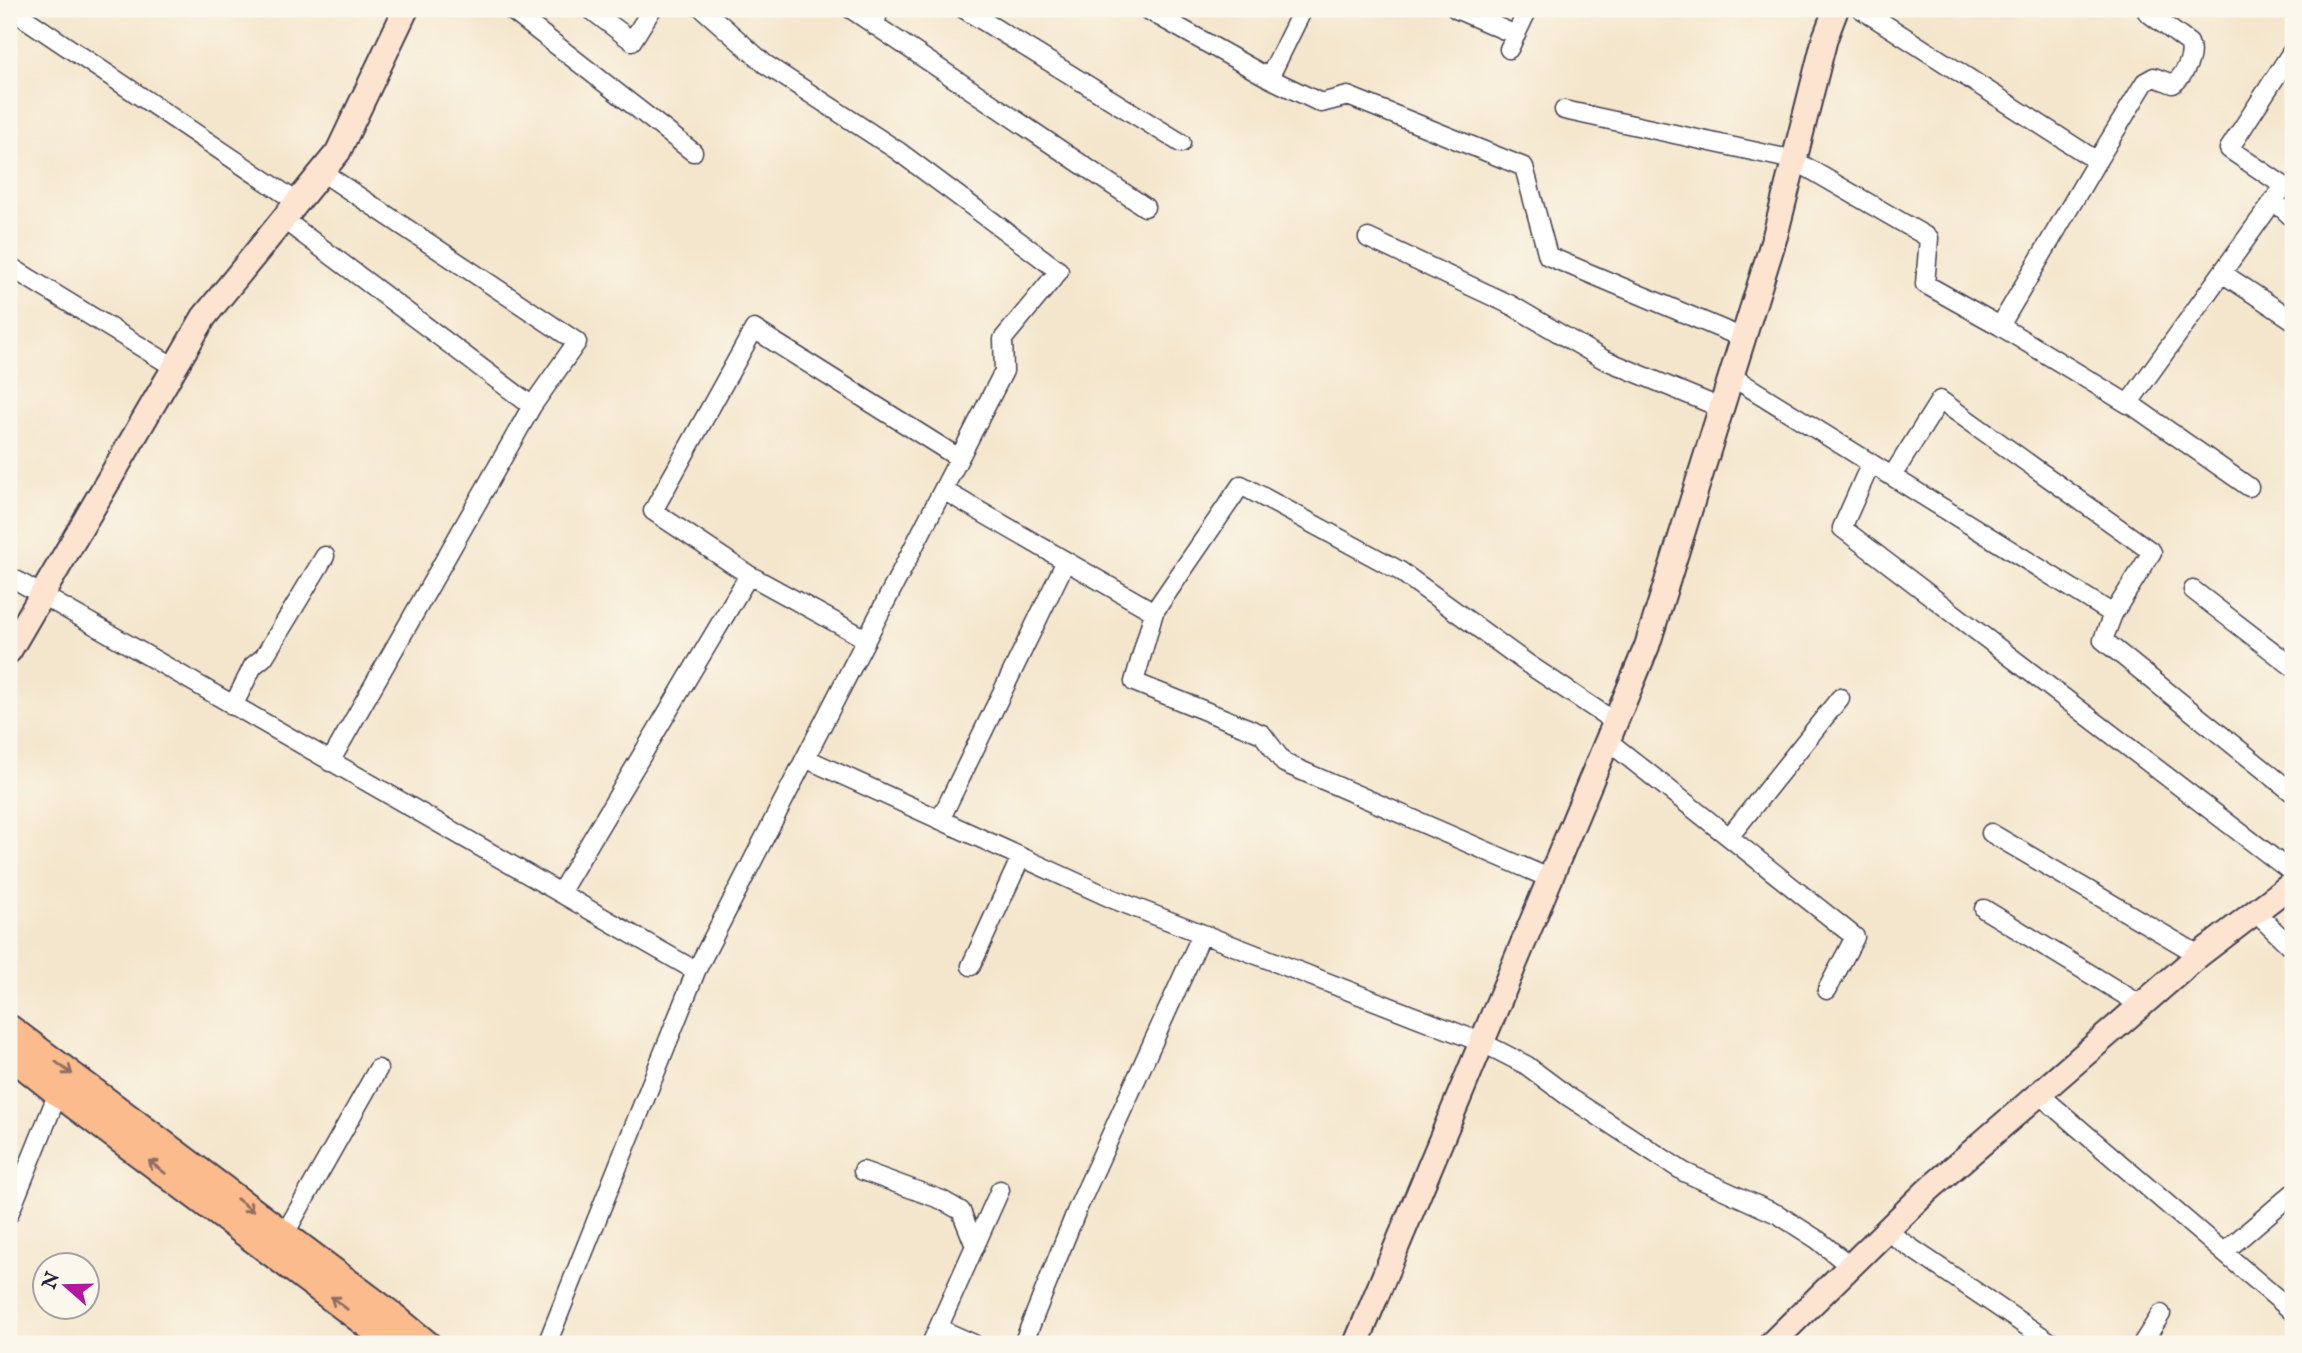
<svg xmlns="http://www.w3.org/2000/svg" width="2302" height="1353" font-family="'IM FELL English',serif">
	<rect width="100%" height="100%" fill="#fbf7ec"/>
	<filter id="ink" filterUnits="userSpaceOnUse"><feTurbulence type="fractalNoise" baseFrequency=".0143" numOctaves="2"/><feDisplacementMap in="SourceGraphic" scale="14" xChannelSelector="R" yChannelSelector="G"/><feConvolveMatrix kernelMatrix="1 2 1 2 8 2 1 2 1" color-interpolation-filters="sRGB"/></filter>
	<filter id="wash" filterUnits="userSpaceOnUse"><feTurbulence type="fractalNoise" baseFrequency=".00686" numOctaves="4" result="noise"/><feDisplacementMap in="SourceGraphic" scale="28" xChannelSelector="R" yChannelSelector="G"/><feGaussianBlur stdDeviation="1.57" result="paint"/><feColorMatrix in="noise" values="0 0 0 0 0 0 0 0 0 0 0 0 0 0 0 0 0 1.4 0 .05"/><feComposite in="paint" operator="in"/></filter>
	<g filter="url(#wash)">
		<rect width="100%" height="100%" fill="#f4e6cc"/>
	</g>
	<g filter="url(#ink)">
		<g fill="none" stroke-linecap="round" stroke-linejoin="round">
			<g stroke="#423f51" stroke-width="21">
				<path id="street" d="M 11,9 L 297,202
					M 510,9 L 693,152
					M 590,9 L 632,41 L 652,9
					M 851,9 L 1145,207
					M 964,9 L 1181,143
					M 1146,9 L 1269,78 L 1303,9
					M 1456,9 L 1516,35
					M 875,26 L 879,9
					M 1509,49 L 1528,9
					M 1269,78 L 1321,103 L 1348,96 L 1524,167 L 1548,256 L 1743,338
					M 1564,110 L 1794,160 L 1929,238 L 1925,284 L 2000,326 L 2097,161 L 1861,9
					M 2097,161 L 2145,82 L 2154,77 L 2173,84 C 2184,76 2195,56 2189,43 L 2147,12
					M 2273,200 L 2293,218
					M 283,219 L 532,406 L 577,342 L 322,172
					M 1368,238 L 1511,305 L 1603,359 L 1721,408
					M 9,266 L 174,367
					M 2222,273 L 2293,320
					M 2000,326 L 2128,404 L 2284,186 L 2229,149 L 2293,50
					M 1731,376 L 2113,614 L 2103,640 L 2293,793
					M 2129,403 L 2249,487
					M 1871,463 L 1842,528 L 2293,873
					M 1892,476 L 1940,400 L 2152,552 L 2113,614
					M 943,490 L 1154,612 L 1134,682 L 1262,734 L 1284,763 L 1551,879
					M 749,575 L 653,511 L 754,329 L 959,458
					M 9,576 L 696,971 L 1004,371 L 1003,339 L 1059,271 L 898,151 L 765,64 L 703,9
					M 2193,590 L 2293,667
					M 1154,612 L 1241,485 L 1400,571 L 1528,664 L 1615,722
					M 233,706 L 253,666 L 264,657 L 325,556
					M 1608,741 L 1855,937 L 1827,990
					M 805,758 L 1113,899 L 1483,1043 L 1526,1065 L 1569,1097 L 1684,1172 L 1779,1215 L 1818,1240 L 1850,1266
					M 330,762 L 532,406
					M 940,820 L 1066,561
					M 1991,833 L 2199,955
					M 1729,837 L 1840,698
					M 560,893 L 749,575 L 866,639
					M 1984,909 L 2141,1005
					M 2255,912 L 2293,949
					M 971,966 L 1021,857
					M 2039,1094 L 2293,1312
					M 863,1171 L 942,1200 L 961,1211 L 975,1246
					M 9,1214 L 58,1093
					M 1886,1231 L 2053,1344
					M 284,1235 L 378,1069
					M 2224,1252 L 2293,1193
					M 940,1329 L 974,1344
					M 547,1344 L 696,971
					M 931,1344 L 1000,1190
					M 1023,1344 L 1076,1212 L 1202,934
					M 2142,1344 L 2161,1314"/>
			</g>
			<g stroke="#423f51" stroke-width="28">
				<path id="secondary" d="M 9,651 L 204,317 L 338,152 L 406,9
					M 1356,1344 L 1647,646 L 1775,236 L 1825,38 L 1836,9
					M 1771,1344 L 1927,1191 L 2199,955 L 2293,883"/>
			</g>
			<g stroke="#423f51" stroke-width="30">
				<path id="primary" d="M 9,1028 L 393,1316 L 427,1344
					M 9,1054 L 58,1093 L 393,1344"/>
			</g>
			<use href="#street" stroke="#fff" stroke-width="18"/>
			<use href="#secondary" stroke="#fde4d1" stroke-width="24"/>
			<use href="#primary" stroke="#fbbb8d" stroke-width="26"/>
		</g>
		<defs><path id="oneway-shaft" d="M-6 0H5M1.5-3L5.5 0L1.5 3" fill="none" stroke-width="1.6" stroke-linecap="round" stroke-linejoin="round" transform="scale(1.75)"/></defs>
		<g stroke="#8e6e64">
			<use href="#oneway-shaft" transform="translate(64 1068) rotate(37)"/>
			<use href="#oneway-shaft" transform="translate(157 1167) rotate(-143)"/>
			<use href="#oneway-shaft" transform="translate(245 1205) rotate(37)"/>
			<use href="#oneway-shaft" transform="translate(339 1303) rotate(-143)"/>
		</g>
	</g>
	<rect width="2302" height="1353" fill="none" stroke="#fbf7ec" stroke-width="35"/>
	<g transform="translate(66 1286) rotate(290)"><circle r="33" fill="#fbf7ec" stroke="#a4a2a5" stroke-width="2"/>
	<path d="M0-5L12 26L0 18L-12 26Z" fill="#b5179e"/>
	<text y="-10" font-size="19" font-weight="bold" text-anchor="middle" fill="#22223b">N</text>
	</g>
</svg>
